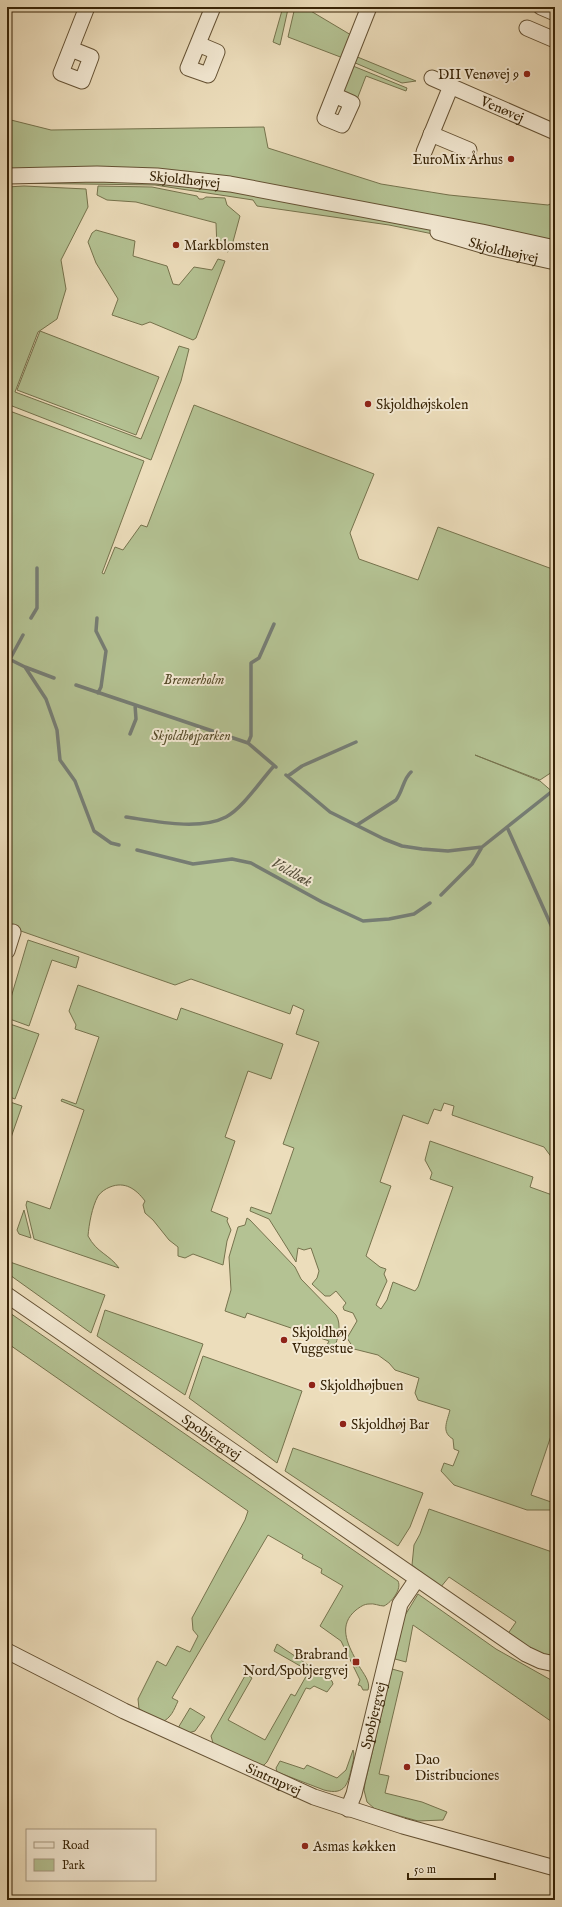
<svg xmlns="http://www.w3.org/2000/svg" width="562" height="1907" font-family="'IM FELL English',serif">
	<rect width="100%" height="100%" fill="#ecddbb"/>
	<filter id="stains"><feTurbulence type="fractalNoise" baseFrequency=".005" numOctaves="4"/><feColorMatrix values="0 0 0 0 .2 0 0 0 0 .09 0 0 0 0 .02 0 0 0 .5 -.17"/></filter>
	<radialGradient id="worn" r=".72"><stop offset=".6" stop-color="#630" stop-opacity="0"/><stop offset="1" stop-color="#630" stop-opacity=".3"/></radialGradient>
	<path fill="#b4c293" stroke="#76734d" d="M 283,7 L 287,7 L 288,9 L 280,45 L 273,42 Z
		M 295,7 L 304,7 L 351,35 L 343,58 L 288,37 Z
		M 355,56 L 416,81 L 402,83 L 353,62 Z
		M 353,66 L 407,88 L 406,91 L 366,76 L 356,102 L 341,93 Z
		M 7,119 L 51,130 L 264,127 L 268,148 L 381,184 L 449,195 L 548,205 L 555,202 L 555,259 L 389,225 L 257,206 L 253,200 L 155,185 L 7,183 Z
		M 24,186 L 86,189 L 88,207 L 61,260 L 66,289 L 57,319 L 38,332 L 15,392 L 141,439 L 179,346 L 189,349 L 181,381 L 151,460 L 7,404 L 7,187 Z
		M 98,186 L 152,187 L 197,196 L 199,199 L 203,199 L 206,197 L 225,198 L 227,205 L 240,216 L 231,249 L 228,252 L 217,248 L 216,223 L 136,202 L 107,200 L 97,195 Z
		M 96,230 L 135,241 L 133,256 L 167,266 L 173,284 L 179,285 L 194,267 L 212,270 L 218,259 L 225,261 L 196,338 L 193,340 L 150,322 L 142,325 L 112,315 L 118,299 L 96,263 L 88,242 L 92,233 Z
		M 40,331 L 159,377 L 136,435 L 17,390 Z
		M 194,405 L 374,474 L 350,533 L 359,559 L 418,580 L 438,527 L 555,570 L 555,770 L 540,780 L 475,755 L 540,781 L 555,794 L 555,1162 L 544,1147 L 452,1115 L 454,1106 L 444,1103 L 441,1111 L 434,1109 L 428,1124 L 403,1115 L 380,1182 L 391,1186 L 366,1256 L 380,1267 L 386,1269 L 384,1274 L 387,1281 L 376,1305 L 381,1309 L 387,1300 L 393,1282 L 415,1291 L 418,1287 L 453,1187 L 430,1179 L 432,1173 L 425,1160 L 430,1141 L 533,1177 L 530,1187 L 555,1196 L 555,1424 L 531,1495 L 554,1503 L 552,1510 L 527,1510 L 454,1485 L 441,1471 L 444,1463 L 453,1466 L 459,1451 L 454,1449 L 453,1439 C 441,1432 447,1422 450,1410 L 418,1400 L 415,1393 L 419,1378 L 395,1370 L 389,1363 L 378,1355 L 354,1349 L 347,1338 L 357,1321 L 353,1313 L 344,1310 L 343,1307 L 346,1303 L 336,1291 L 330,1296 L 325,1296 L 312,1284 L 317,1278 L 319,1271 L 311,1248 L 304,1250 L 298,1248 L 296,1262 L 269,1219 L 250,1211 L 251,1207 L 271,1214 L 294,1148 L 283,1144 L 319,1042 L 296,1034 L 304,1010 L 293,1005 L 290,1014 L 191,979 L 175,985 L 18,930 L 7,930 L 7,410 L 144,461 L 102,573 L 104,574 L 115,547 L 123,550 L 141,525 L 147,527 Z
		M 28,940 L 79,957 L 76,968 L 52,960 L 29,1026 L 7,1018 L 7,1011 Z
		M 78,985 L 177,1020 L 181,1008 L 283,1044 L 271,1079 L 248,1071 L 225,1137 L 235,1141 L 211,1211 L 228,1218 L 227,1221 L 231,1230 L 227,1241 L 223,1265 L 193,1254 L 185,1258 L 178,1256 L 178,1247 L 169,1240 L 153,1220 L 145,1213 L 143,1205 L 145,1201 C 136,1189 125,1181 110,1187 C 105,1189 101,1192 98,1196 C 92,1207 89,1224 88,1236 C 97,1253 109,1254 119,1268 L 34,1239 L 26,1205 L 27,1201 L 50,1209 L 84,1110 L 61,1101 L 62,1099 L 76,1104 L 99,1037 L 75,1029 L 76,1025 L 69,1011 Z
		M 7,1023 L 39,1034 L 15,1099 L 7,1096 Z
		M 7,1101 L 22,1106 L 7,1149 Z
		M 24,1210 L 31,1238 L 19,1234 L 17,1230 Z
		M 247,1218 L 250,1220 L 295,1267 L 301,1279 L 336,1315 C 342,1325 338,1338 334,1349 L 326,1347 L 329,1341 L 247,1313 L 245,1318 L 225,1311 L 231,1290 L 229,1257 L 238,1227 L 245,1225 Z
		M 7,1261 L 105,1295 L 91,1333 L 7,1273 Z
		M 105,1310 L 203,1344 L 185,1395 L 97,1336 Z
		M 7,1311 L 398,1581 C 402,1589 392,1602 384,1606 C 379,1606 374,1603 369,1604 C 364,1604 360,1607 356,1610 C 338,1625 347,1643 356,1660 L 353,1662 L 356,1667 L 359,1666 C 363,1673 371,1682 368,1690 L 363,1690 L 361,1686 L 358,1685 L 360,1680 L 341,1641 L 320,1626 L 343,1586 L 321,1573 L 322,1569 L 302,1558 L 303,1555 L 268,1535 L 172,1698 L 178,1701 C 174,1710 171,1718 162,1722 L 139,1709 L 138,1699 L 157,1661 L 166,1666 L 177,1646 L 190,1652 L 198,1636 L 193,1630 L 192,1618 L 245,1520 L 248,1511 L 7,1343 Z
		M 203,1356 L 302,1391 L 277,1463 L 189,1398 Z
		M 293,1448 L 423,1493 L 410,1527 L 398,1546 L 285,1471 Z
		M 429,1509 L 555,1553 L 555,1659 L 540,1655 L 507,1635 L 516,1622 L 449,1577 L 440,1588 L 412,1565 L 414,1545 L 420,1534 Z
		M 418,1594 L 496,1649 L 551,1680 L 555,1680 L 555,1724 L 413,1625 L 406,1662 L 395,1659 L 404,1617 Z
		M 277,1644 L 332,1681 L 333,1684 L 327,1692 L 314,1686 L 310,1689 L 306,1688 L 267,1762 L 264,1765 L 260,1766 L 218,1747 L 213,1743 L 211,1736 L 246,1674 L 252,1678 L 228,1720 L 265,1740 L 291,1694 L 295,1696 L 309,1671 L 274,1651 Z
		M 392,1669 L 403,1672 L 379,1774 L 389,1776 L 385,1793 L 422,1802 L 447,1812 L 443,1820 L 418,1821 L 375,1809 L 367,1802 L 364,1790 L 365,1783 Z
		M 190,1708 L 205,1717 L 195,1731 L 188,1733 L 178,1728 Z
		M 353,1750 C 355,1755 353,1761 352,1766 C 348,1783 346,1796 324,1790 L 277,1772 L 276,1768 L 280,1761 L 304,1769 L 307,1765 L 337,1778 L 346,1770 Z"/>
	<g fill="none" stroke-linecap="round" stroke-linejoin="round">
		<path stroke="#767d74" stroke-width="3.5" d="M 31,618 L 37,608 L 37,568
			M 97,618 L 96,631 L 106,651 L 101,687 L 98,693
			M 7,658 L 25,667 L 46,699 L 57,730 L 60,760 L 75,781 L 94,831 L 111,843 L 119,845
			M 10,659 L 23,635
			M 25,667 L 54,678
			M 76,685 L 248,743 L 276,767
			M 130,734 L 136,719 L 135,705
			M 248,743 L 251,736 L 251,663 L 259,658 L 274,624
			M 286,775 L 330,812 L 384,839 L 402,846 L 422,849 L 448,851 L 482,847
			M 288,776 L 302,766 L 356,742
			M 126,817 C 154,821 199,831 226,817 C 243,808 261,780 274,766
			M 357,825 L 396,800 C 403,791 403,779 411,772
			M 507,827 L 555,934
			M 137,850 L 193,864 L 232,859 L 251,863 L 322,902 L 363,921 L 389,919 L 414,914 L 430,903
			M 441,895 L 472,864 L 482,847 L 555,789"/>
		<g stroke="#655234" stroke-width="17">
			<g id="minor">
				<path d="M 541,7 L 555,13"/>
				<path d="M 527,28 L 555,40"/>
				<path d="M 198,44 L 217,52 L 208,75 L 188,68 L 213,7"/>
				<path d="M 71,49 L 91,57 L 82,81 L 61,73 L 87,7"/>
				<path id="s1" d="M 432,78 L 555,132"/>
				<path d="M 334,95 L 352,103 L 342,125 L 325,118 L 369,7"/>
				<path d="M 431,134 L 469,150"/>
				<path d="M 424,152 L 451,86"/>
				<path id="s2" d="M 7,176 L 97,174 L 157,176 L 230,184 L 482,232 L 555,248"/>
				<path id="s3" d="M 438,232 L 492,248 L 555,262"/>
				<path d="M 7,951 L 13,932"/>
				<path id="s4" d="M 7,1295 L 526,1654 L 541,1661 L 555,1664"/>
				<path id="s5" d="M 7,1651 L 124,1711 L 314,1797 L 403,1826 L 555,1868"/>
				<path id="s6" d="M 348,1809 L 354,1794 L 400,1604 L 417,1579"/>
			</g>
		</g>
		<use href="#minor" stroke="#f3e9d3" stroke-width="15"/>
	</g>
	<g fill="#8f2418" stroke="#f3e9d3" stroke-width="1.5">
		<circle cx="527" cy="74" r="4"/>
		<circle cx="511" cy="159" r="4"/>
		<circle cx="176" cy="245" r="4"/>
		<circle cx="368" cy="404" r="4"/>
		<circle cx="284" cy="1340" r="4"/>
		<circle cx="312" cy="1385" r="4"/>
		<circle cx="343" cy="1424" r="4"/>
		<rect x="352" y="1658" width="8" height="8" rx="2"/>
		<circle cx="407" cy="1767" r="4"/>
		<circle cx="305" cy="1846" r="4"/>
	</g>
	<g text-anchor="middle" stroke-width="4" stroke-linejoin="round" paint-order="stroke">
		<g font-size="14" fill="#382407" stroke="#f3e9d3" text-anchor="start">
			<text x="519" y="79" text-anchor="end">DII Venøvej 9</text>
			<text x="503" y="164" text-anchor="end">EuroMix Århus</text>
			<text x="184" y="250">Markblomsten</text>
			<text x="376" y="409">Skjoldhøjskolen</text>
			<text x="292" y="1337">Skjoldhøj<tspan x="292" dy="16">Vuggestue</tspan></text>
			<text x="320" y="1390">Skjoldhøjbuen</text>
			<text x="351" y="1429">Skjoldhøj Bar</text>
			<text x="348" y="1659" text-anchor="end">Brabrand<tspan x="348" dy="16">Nord/Spobjergvej</tspan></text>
			<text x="415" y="1764">Dao<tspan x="415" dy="16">Distribuciones</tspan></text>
			<text x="313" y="1851">Asmas køkken</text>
		</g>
		<g font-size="14" fill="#382407" stroke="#f3e9d3">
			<text dy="5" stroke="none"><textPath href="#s1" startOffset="77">Venøvej</textPath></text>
			<text dy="5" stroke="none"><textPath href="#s2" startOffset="178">Skjoldhøjvej</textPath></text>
			<text dy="5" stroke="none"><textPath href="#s3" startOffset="68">Skjoldhøjvej</textPath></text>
			<text dy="5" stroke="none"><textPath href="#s4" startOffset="249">Spobjergvej</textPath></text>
			<text dy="5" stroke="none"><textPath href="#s6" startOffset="97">Spobjergvej</textPath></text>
			<text dy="5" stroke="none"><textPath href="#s5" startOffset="296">Sintrupvej</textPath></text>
		</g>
		<g font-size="14" font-style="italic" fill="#574c2a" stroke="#f3e9d3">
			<text x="194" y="684">Bremerholm</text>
			<text x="191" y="740">Skjoldhøjparken</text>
		</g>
		<g font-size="15" font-style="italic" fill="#57503d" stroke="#f3e9d3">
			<text transform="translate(292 872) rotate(29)" y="5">Voldbæk</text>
		</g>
	</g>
	<rect width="562" height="1907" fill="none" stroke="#ecddbb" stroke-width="24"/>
	<rect x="8" y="8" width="546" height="1891" fill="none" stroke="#382407" stroke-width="2"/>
	<rect x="12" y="12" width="538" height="1883" fill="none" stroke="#382407"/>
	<rect x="26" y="1829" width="130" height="52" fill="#f3e9d3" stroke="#a89a81"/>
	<rect x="34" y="1842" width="20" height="6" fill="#f3e9d3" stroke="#a89a81"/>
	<text x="62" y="1849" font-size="12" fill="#382407">Road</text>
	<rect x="34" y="1859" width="20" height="12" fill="#b4c293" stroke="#a89a81"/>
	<text x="62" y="1869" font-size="12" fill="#382407">Park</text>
	<path d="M408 1873v6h87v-6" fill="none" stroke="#382407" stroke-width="2"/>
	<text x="414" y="1873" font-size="12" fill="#382407" stroke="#f3e9d3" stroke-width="3" paint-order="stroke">50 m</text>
	<rect width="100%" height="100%" filter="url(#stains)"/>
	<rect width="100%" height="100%" fill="url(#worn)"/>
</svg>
